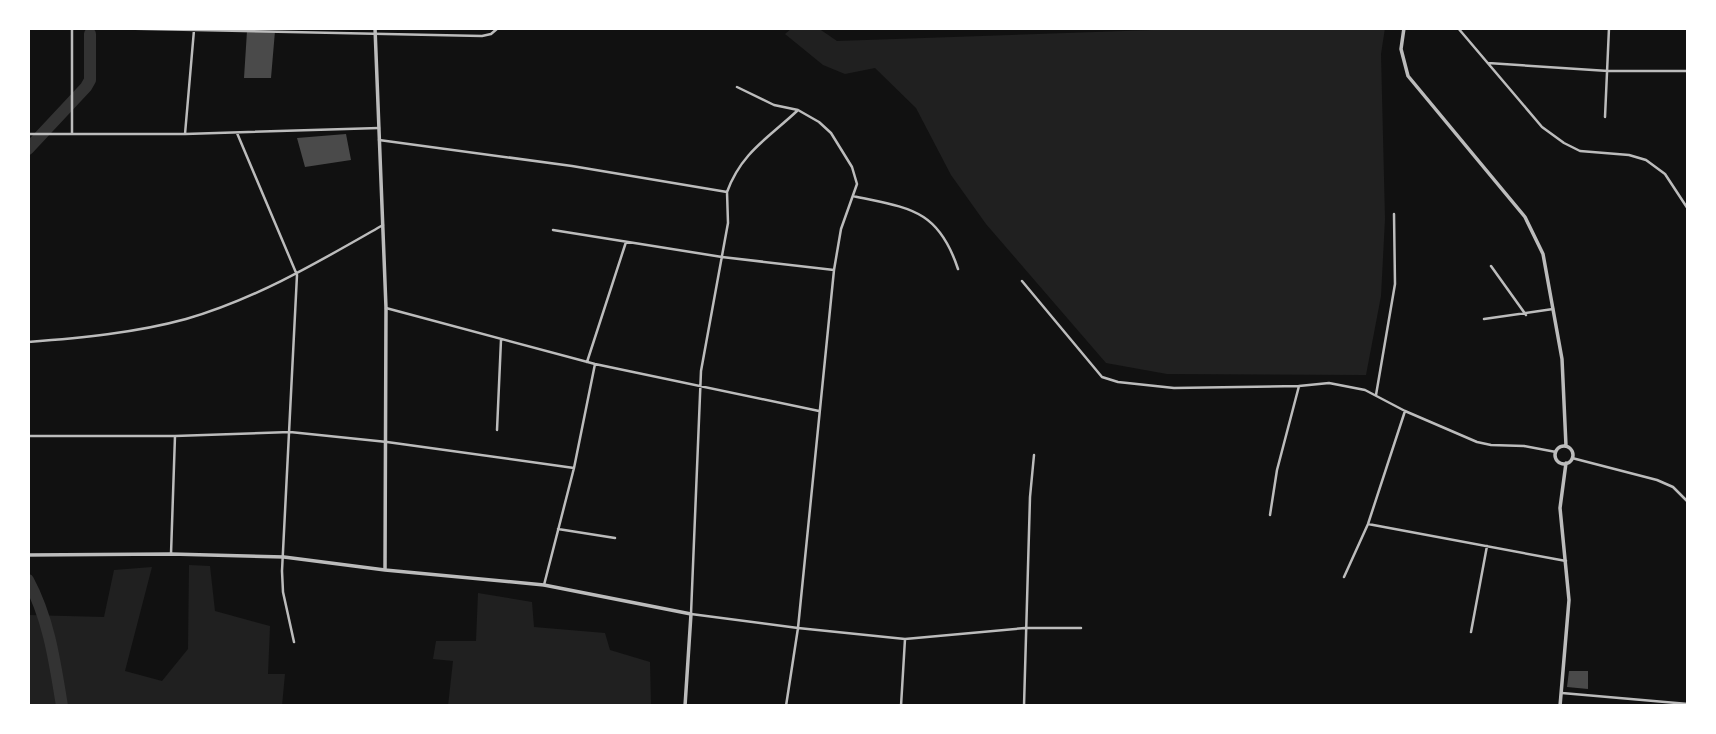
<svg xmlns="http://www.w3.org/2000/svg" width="1716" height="734" font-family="Signika,sans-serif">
	<rect width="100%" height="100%" fill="#111"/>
	<path fill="#202020" d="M 792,28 L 818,28 L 837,41 L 1211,28 L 1385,28 L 1381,54 L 1385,219 L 1381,296 L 1366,375 L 1167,374 L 1106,363 L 986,224 L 951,175 L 916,108 L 875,68 L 845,74 L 823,65 L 785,34 Z
		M 189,565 L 210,566 L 215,611 L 270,626 L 268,674 L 285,674 L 282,706 L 28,706 L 28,615 L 104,617 L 114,570 L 152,567 L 125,671 L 162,681 L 188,649 Z
		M 478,593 L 532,602 L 534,627 L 605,633 L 610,650 L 650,662 L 651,706 L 448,706 L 453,661 L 433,659 L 436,641 L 476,641 Z"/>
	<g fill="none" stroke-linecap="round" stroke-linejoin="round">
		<path stroke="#333" stroke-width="12" d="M 28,149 L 86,87 L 90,80 L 90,34
			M 28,580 C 49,619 55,663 62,706"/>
	</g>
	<path fill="#4a4a4a" d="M 247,31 L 275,31 L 271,78 L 244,78 Z
		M 346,134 L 351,160 L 305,167 L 297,138 Z
		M 1569,671 L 1588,671 L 1588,689 L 1567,687 Z"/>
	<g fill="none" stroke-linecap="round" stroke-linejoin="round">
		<path stroke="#bcbcbc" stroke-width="2.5" d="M 72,28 L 72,133
			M 99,28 L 482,36 L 491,34 L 498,28
			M 1458,28 L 1542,127 L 1564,143 L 1580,151 L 1629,155 L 1646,160 L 1665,174 L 1688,209
			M 1488,63 L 1608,71 L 1688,71
			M 737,87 L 774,105 L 798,110 L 819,122 L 831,133 L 852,167 L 857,184 L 841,229 L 834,270
			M 1605,117 L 1609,28
			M 237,133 L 297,275 L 282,571 L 283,592 L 294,642
			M 28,134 L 185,134 L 379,128
			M 185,134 L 194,30
			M 379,140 L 572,166 L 727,192 L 728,223 L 701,371 L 691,614 L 798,628 L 905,639 L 1025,628 L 1081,628
			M 727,192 C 741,153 768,138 797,111
			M 853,196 C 908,208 938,208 958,269
			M 553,230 L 722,257 L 834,270 L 798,628 L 786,706
			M 1491,266 L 1526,315
			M 1022,281 L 1102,377 L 1118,382 L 1174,388 L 1299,386 L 1329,383 L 1365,390 L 1405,411 L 1477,442 L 1491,445 L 1524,446 L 1556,452
			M 386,308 L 595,364 L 819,411
			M 1484,319 L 1553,309
			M 28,342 C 80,338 135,333 186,319 C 256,299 320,261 383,225
			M 587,362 L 626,242
			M 1376,395 L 1395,284 L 1394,214
			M 497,430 L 501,340
			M 28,436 L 175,436 L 290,432 L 387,442 L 574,468
			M 1572,458 L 1657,480 L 1673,487 L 1688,502
			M 1270,515 L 1277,470 L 1299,386
			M 1368,524 L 1566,561
			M 558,529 L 615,538
			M 171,554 L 175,436
			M 1344,577 L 1368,524 L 1405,411
			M 544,585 L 574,468 L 595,364
			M 1471,632 L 1487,546
			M 1562,693 L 1688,704
			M 901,706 L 905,639
			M 1024,706 L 1030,497 L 1034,455"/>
		<path stroke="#bcbcbc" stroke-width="3.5" d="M 375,28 L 386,308 L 385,570
			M 1404,28 L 1401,49 L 1408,76 L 1525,217 L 1543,254 L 1562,359 L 1566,446
			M1555 455a9 9 0 1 1 18 0a9 9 0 1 1-18 0Z
			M 28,555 L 171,554 L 284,557 L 385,570 L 544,585 L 691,614 L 685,706
			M 1560,706 L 1569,600 L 1560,508 L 1566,463"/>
	</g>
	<rect width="1716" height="734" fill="none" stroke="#ffffff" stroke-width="60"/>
</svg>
